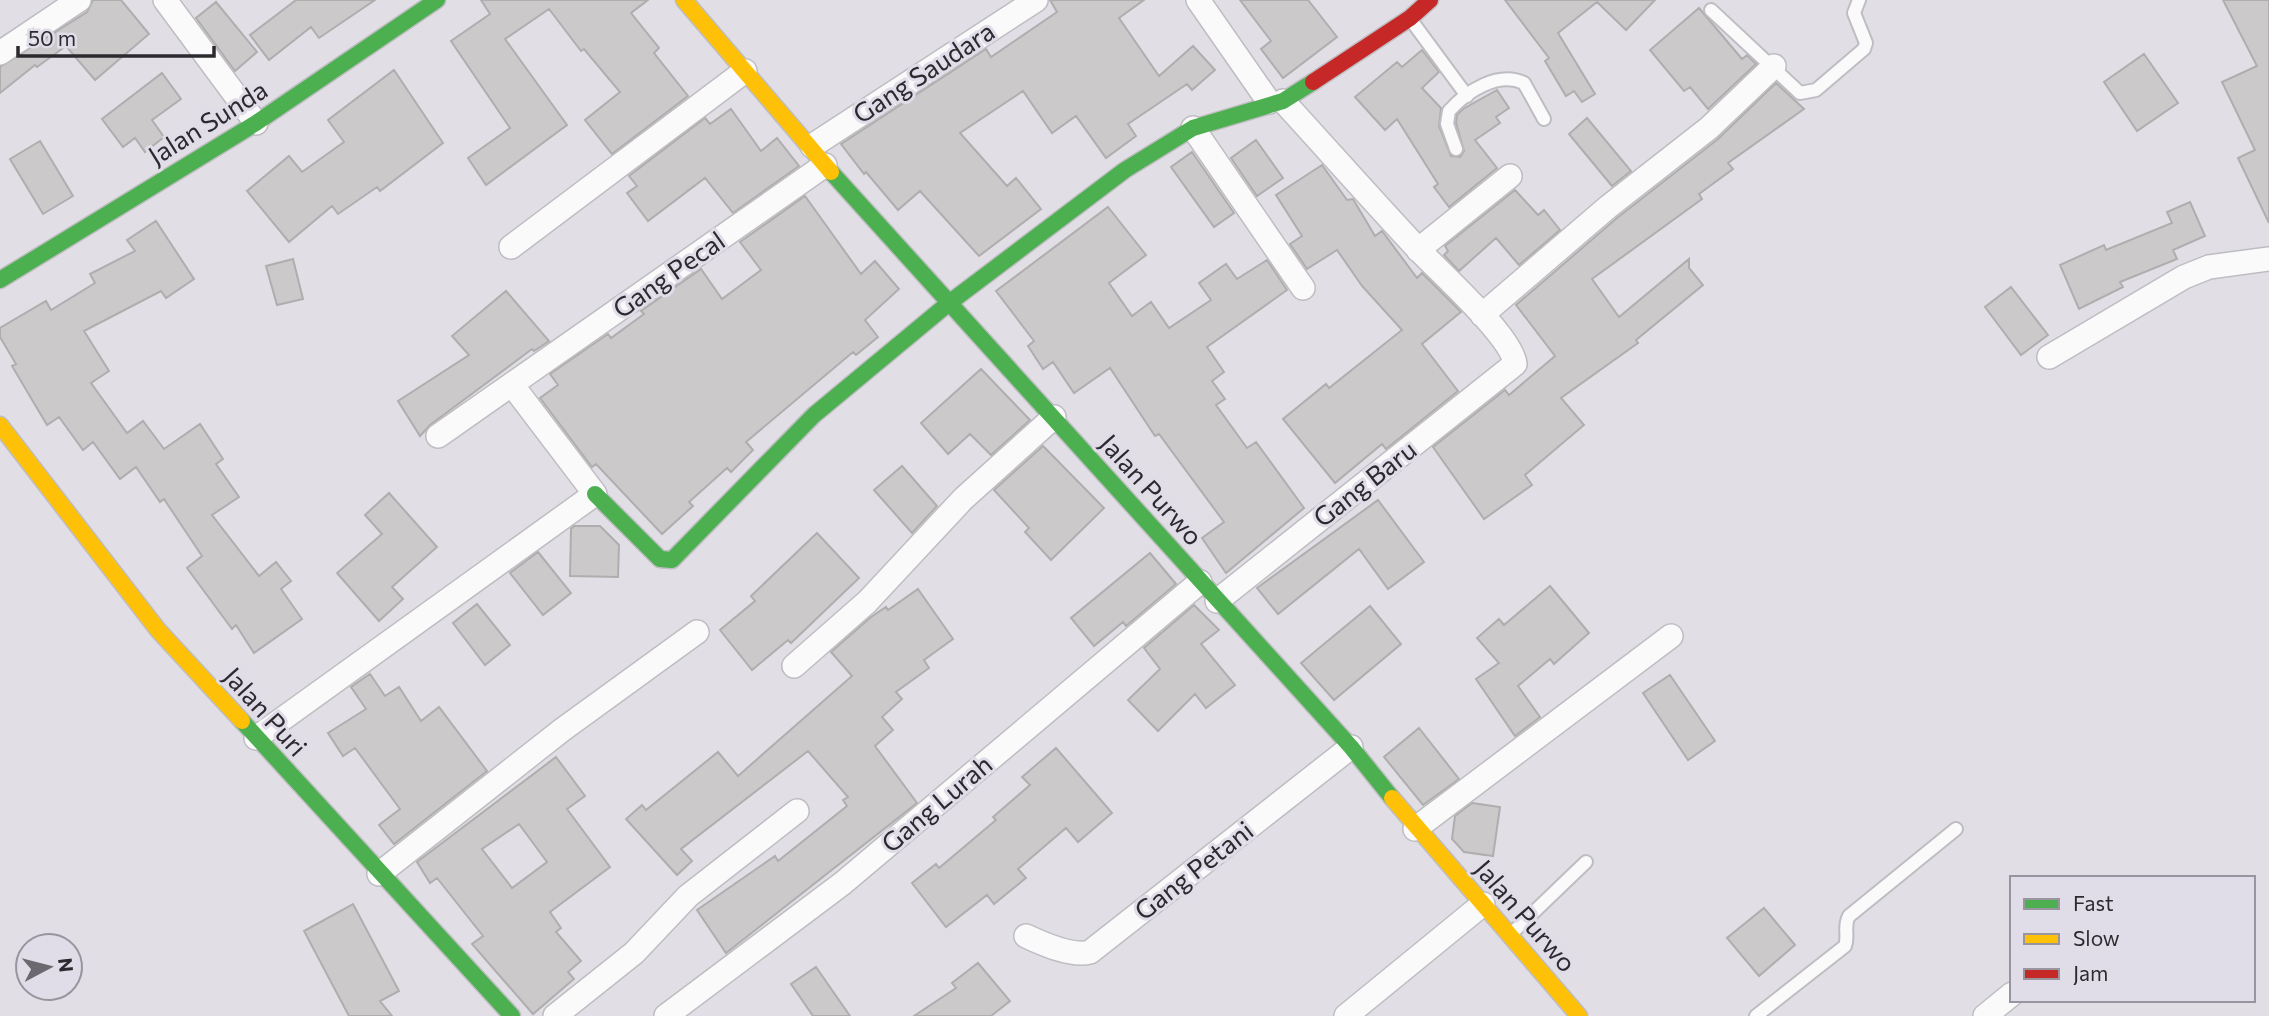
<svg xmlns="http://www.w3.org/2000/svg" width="2269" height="1016" font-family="Commissioner,sans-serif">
	<rect width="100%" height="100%" fill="#e1dfe5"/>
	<path fill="#ccc9ca" stroke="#b0adaf" stroke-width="2" fill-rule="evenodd" d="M 93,0 L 121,0 L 149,34 L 95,80 L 66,46 L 37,67 L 35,65 L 0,93 L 0,67 L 87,12 Z
		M 296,0 L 375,0 L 319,38 L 311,27 L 269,60 L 250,35 Z
		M 481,0 L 648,0 L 631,13 L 659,48 L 654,53 L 688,96 L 612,154 L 585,120 L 620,92 L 584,49 L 581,51 L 549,9 L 505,39 L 567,125 L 486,185 L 468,158 L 510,128 L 451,41 L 490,14 Z
		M 1050,0 L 1144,0 L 1119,18 L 1159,76 L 1193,46 L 1215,70 L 1192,90 L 1187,84 L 1128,124 L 1136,136 L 1106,158 L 1076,116 L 1052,133 L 1023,91 L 960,133 L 1007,186 L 1016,178 L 1041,209 L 979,256 L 920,191 L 898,210 L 866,172 L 864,174 L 841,144 L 986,49 L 991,57 L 1057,12 Z
		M 1240,0 L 1308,0 L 1337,37 L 1283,78 L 1261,49 L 1271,41 Z
		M 1505,0 L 1655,0 L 1626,30 L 1597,2 L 1558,33 L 1595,94 L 1582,102 L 1574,91 L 1566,96 L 1545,61 L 1549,58 Z
		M 2223,0 L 2269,0 L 2269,223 L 2238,158 L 2255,150 L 2222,82 L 2257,66 Z
		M 216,2 L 257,52 L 235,71 L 196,18 Z
		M 1699,8 L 1742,59 L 1747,55 L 1756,64 L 1708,109 L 1690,87 L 1684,91 L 1650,50 Z
		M 1422,50 L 1439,72 L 1422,88 L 1441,108 L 1439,126 L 1451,156 L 1460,157 L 1464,151 L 1456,123 L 1457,115 L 1463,109 L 1497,90 L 1509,108 L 1496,117 L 1500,123 L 1475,140 L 1497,168 L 1449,207 L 1434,187 L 1438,184 L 1397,119 L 1385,130 L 1355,97 L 1397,62 L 1402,67 Z
		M 2144,54 L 2178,103 L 2137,131 L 2104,82 Z
		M 394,70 L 443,143 L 380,191 L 377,187 L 338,214 L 332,206 L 289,242 L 247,191 L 289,156 L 302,172 L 344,142 L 328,120 Z
		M 162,73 L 181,99 L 152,120 L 164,137 L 145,152 L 135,138 L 123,147 L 102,119 Z
		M 1776,83 L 1804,109 L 1728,163 L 1733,169 L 1699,194 L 1702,199 L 1592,279 L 1619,317 L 1689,259 L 1689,268 L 1703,285 L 1636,340 L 1638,343 L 1561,398 L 1584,425 L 1525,475 L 1532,485 L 1484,519 L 1433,447 L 1505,390 L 1509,395 L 1555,356 L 1516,305 L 1617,218 L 1718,139 Z
		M 731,109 L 761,151 L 777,138 L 799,166 L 733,213 L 705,178 L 648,221 L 627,193 L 637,186 L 629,176 L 705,118 L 710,124 Z
		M 1587,118 L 1631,171 L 1612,186 L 1569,134 Z
		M 1256,140 L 1283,178 L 1257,196 L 1231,158 Z
		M 40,141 L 73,196 L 43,214 L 10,159 Z
		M 1192,152 L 1234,213 L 1214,227 L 1171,167 Z
		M 1322,165 L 1347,200 L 1353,199 L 1375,236 L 1382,231 L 1417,278 L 1422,273 L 1461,312 L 1422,344 L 1458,391 L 1386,449 L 1382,444 L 1335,483 L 1283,419 L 1326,384 L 1329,388 L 1402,330 L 1362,286 L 1337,250 L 1307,269 L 1290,244 L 1302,236 L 1276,195 Z
		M 1515,190 L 1538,215 L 1544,210 L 1560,230 L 1519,265 L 1496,238 L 1459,271 L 1444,255 L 1448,251 L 1445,246 Z
		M 805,196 L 861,274 L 875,261 L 899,289 L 865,320 L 878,337 L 856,355 L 853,352 L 746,442 L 753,450 L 731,472 L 727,468 L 689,502 L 693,506 L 662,534 L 596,464 L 592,467 L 540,398 L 558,385 L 550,374 L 608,334 L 611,338 L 644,314 L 641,311 L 701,269 L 722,299 L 761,270 L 740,242 Z
		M 2190,202 L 2205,236 L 2173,250 L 2177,259 L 2120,282 L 2123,287 L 2079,309 L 2060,265 L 2104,245 L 2106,250 L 2172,223 L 2167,212 Z
		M 1108,207 L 1146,255 L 1109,283 L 1132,316 L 1151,302 L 1169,328 L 1211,300 L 1199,283 L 1226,264 L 1237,279 L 1267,260 L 1287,290 L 1207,347 L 1224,372 L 1212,381 L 1225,399 L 1216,405 L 1247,448 L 1256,442 L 1304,508 L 1226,573 L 1202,538 L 1224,522 L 1159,434 L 1155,436 L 1110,368 L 1074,393 L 1053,362 L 1043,369 L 1028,346 L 1034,341 L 996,291 Z
		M 156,221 L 194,279 L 166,298 L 161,291 L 84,331 L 109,371 L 91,383 L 127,433 L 143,421 L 164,449 L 200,424 L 223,459 L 216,464 L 239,497 L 212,515 L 259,576 L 276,562 L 291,581 L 281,589 L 302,619 L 254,653 L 236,625 L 232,629 L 187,568 L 202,556 L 164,499 L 160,502 L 136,467 L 120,479 L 93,442 L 83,450 L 59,417 L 47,425 L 12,366 L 16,364 L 0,337 L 0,328 L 46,301 L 51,310 L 95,283 L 90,274 L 135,251 L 127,240 Z
		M 293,259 L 303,299 L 277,305 L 266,266 Z
		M 2011,287 L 2048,335 L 2021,355 L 1985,307 Z
		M 506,291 L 549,341 L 534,351 L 532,349 L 430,425 L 420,436 L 398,401 L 469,355 L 452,336 Z
		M 981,369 L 1030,420 L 991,455 L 970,434 L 948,454 L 921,423 Z
		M 1043,446 L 1104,508 L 1051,560 L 1025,532 L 1029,528 L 994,490 Z
		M 902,466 L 937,506 L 912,533 L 874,490 Z
		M 389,493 L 437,547 L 392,587 L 403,599 L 379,621 L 337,573 L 382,534 L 365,515 Z
		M 1378,500 L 1424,562 L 1388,589 L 1359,549 L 1278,614 L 1257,588 Z
		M 574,526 L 600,526 L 619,545 L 618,577 L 570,576 L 571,529 Z
		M 817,533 L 859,578 L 791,643 L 788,640 L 752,670 L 720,630 L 755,601 L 751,596 Z
		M 538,552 L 571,593 L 543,615 L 510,573 Z
		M 1150,553 L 1176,584 L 1126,626 L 1123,622 L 1094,646 L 1071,618 Z
		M 1550,586 L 1589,633 L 1554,664 L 1550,659 L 1518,686 L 1540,717 L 1515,736 L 1476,679 L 1499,663 L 1477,638 L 1499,619 L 1504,625 Z
		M 918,589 L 953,639 L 924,660 L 929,668 L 896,692 L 902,699 L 882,717 L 893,730 L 875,746 L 917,803 L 726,953 L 697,910 L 775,856 L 778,861 L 847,806 L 843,800 L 848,797 L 808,751 L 681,849 L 692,861 L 677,875 L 626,819 L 642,805 L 646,810 L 718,752 L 738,776 L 852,676 L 831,652 L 871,617 L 886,607 L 888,610 Z
		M 477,604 L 510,645 L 485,665 L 453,623 Z
		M 1194,605 L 1219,630 L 1201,644 L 1235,685 L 1206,708 L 1195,694 L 1158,731 L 1128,700 L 1160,669 L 1144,648 Z
		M 1370,606 L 1401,644 L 1334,700 L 1301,663 Z
		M 370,674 L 385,696 L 399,687 L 421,721 L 439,707 L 487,771 L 394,844 L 379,825 L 400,809 L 355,748 L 343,756 L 328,733 L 366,709 L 351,687 Z
		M 1670,675 L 1715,741 L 1688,760 L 1643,693 Z
		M 1419,728 L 1459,779 L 1423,805 L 1384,757 Z
		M 1056,748 L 1112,813 L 1078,842 L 1066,828 L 1018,869 L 1026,878 L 994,904 L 987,895 L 946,927 L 912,883 L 936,864 L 939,868 L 996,820 L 993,817 L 1030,785 L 1022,777 Z
		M 556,757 L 585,796 L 567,809 L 610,867 L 550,912 L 561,928 L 556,932 L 581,961 L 568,972 L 574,979 L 533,1014 L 472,944 L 483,936 L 437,878 L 430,883 L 417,862 ZM 519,824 L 547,862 L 512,888 L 482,849 Z
		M 1472,803 L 1500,807 L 1493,856 L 1464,852 L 1452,839 L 1455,816 Z
		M 353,904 L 399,991 L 380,1001 L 392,1016 L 349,1016 L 304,931 Z
		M 1764,908 L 1795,945 L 1759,976 L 1727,938 Z
		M 978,963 L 1010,1001 L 991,1016 L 914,1016 L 956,988 L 952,983 Z
		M 816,967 L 850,1016 L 813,1016 L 791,984 Z"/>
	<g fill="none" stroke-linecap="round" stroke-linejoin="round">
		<g stroke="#bebdc2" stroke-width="16">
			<path id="lane" d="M 1711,10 L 1800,93 L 1816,90 L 1864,49 L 1866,43 L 1854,13 L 1859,0
				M 1411,20 L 1467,96
				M 1456,149 L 1447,124 L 1449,111 C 1467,91 1498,71 1524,83 L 1544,119
				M 1511,934 L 1586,862
				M 1756,1016 L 1845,946 C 1849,936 1843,927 1849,916 L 1956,829"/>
		</g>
		<g stroke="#bebdc2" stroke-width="26">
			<path id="street" d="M 165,0 L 256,123
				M 1198,0 L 1269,102
				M 0,53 L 79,0
				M 1193,128 L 1303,288
				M 812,146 L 1036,0
				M 511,247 L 745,71
				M 1418,250 L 1510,176
				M 1482,315 L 1608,207 L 1709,128 L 1774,66
				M 2049,357 L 2184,277 L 2209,267 L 2269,259
				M 438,436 L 825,165
				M 1217,601 L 1515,364 C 1513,337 1437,270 1416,247 C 1371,199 1327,149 1283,101
				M 794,666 L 867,602 L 963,499 L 1054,417
				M 256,738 L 595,494 L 513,386
				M 1415,829 L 1671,636
				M 379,874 L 562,730 L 697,632
				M 1026,936 C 1043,944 1072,957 1090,952 L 1351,747
				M 555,1016 L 634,953 L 688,896 L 797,811
				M 666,1016 L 843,883 L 1200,582
				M 1346,1016 L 1483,904
				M 1985,1016 L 2012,994"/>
		</g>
		<g stroke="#bebdc2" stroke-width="19">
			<path id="fast" d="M 831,172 L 1351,747 L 1392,798
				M 0,280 L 256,123 L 437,0
				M 595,494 L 660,559 L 672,560 L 814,415 L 949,303 L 1125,170 L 1193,128 L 1283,101 L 1313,82
				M 242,721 L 512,1016"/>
		</g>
		<g stroke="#bebdc2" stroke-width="19">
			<path id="slow" d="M 684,0 L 831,172
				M 0,425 L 158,630 L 242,721
				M 1392,798 L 1579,1016"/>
		</g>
		<g stroke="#bebdc2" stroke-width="19">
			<path id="jam" d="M 1313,82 L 1410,18 L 1430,0"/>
		</g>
		<use href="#lane" stroke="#fafafb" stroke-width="12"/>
		<use href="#street" stroke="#fafafb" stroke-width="23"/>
		<use href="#fast" stroke="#4caf50" stroke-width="16"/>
		<use href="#slow" stroke="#ffc107" stroke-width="16"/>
		<use href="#jam" stroke="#c62828" stroke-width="16"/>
	</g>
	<g text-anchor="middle" stroke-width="6" stroke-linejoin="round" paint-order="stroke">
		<g font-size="26" fill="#2c2a2f" stroke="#e0dce8">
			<text transform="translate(924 73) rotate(-33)" y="9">Gang Saudara</text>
			<text transform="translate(208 123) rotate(-32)" y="9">Jalan Sunda</text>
			<text transform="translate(669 275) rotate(-35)" y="9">Gang Pecal</text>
			<text transform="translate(1365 484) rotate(-38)" y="9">Gang Baru</text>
			<text transform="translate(1151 490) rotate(48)" y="9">Jalan Purwo</text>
			<text transform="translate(265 712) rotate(48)" y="9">Jalan Puri</text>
			<text transform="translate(937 804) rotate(-40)" y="9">Gang Lurah</text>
			<text transform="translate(1194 871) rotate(-38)" y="9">Gang Petani</text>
			<text transform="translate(1525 916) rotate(49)" y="9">Jalan Purwo</text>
		</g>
	</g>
	<rect x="2010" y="876" width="245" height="126" fill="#e0dce8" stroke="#98959e" stroke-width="2"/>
	<rect x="2024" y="899" width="35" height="10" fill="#4caf50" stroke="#98959e" stroke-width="2"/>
	<text x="2073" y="911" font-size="21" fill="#2c2a2f">Fast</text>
	<rect x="2024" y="934" width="35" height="10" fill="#ffc107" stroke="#98959e" stroke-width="2"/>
	<text x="2073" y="946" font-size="21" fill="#2c2a2f">Slow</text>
	<rect x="2024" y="969" width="35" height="10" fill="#c62828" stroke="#98959e" stroke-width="2"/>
	<text x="2073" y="981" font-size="21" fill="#2c2a2f">Jam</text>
	<g transform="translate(49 967) rotate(83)"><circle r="33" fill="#e0dce8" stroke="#98959e" stroke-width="2"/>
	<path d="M0-5L12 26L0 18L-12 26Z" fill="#6b696f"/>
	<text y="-10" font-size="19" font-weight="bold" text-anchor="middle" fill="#2c2a2f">N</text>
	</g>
	<path d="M18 46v10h196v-10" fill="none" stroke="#2c2a2f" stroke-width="3.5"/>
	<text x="28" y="46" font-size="21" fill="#2c2a2f" stroke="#e0dce8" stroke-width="5" paint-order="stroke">50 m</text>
</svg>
